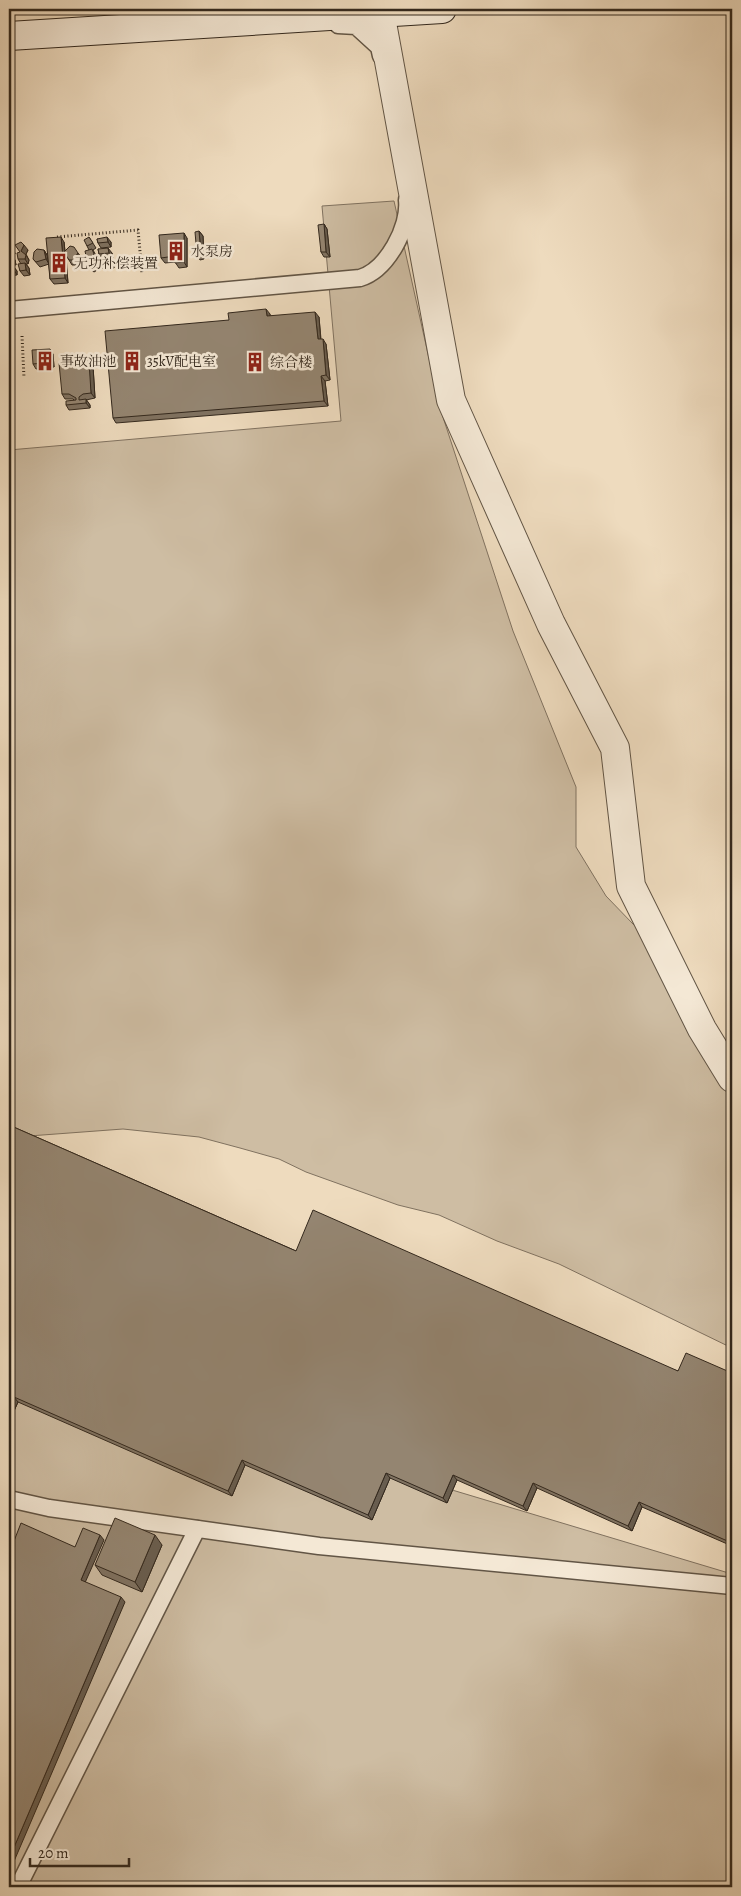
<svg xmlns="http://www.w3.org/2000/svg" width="741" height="1896" viewBox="0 0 741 1896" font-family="Alegreya,'Noto Serif SC',serif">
	<rect width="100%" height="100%" fill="#eedbbe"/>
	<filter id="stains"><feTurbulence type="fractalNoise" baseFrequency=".004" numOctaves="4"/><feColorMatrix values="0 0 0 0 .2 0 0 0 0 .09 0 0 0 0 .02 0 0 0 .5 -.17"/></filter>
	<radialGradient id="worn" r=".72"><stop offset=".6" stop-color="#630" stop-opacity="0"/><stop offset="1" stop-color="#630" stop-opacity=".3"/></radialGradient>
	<g fill="#cebda3" stroke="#807260">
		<path d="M394 201 440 408 513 631 576 787V847L606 896 633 924 660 947 732 1054V1348L559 1264 497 1241 439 1215 398 1205 306 1172 279 1159 240 1148 199 1137 123 1129 29 1136 9 1141V450L341 421 322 206Z"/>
		<path d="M9 1357 732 1574V1887H9Z"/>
	</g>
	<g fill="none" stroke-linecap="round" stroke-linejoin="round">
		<defs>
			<g id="lane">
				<path d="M338 25 356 26 379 47 381 56"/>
				<path d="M9 310 360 278C387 270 410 227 407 200"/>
				<path d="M9 1499 49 1508 319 1546 732 1586"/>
				<path d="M18 1887 197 1529"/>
			</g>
			<path id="street" d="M380 12 451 400 551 624 615 748 631 886 702 1029 732 1078"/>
			<path id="secondary" d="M9 36 442 9"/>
		</defs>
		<use href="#lane" stroke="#625545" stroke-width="19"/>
		<use href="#street" stroke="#625545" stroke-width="30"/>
		<use href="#secondary" stroke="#33281d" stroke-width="30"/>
		<g stroke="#33281d" stroke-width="3" stroke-dasharray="1 2.5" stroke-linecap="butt">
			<path d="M57 237 138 230 142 273"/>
			<path d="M22 336 24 378"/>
		</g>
		<use href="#lane" stroke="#f4e8d5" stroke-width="16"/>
		<use href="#street" stroke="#f4e8d5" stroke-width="28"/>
		<use href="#secondary" stroke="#f4e8d5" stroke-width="28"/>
	</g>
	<g fill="#7f7261" stroke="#33281d">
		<path d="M324 224 327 229 330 257H324L321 252Z"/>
		<path d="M199 231 203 236 204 259 200 260 197 255Z"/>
		<path d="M89 237 96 248 93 250 98 259 95 261 99 269 94 272 90 269 86 264 88 260 86 256 89 250 87 246Z"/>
		<path d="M187 238V267L179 268 175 262 165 263 161 258Z"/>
		<path d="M97 239 111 242V247L101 248 98 243Z"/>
		<path d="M64 242 65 251 82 258 76 265H72L66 255 68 283 54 284 50 279 49 264 40 267 33 259 44 250 47 255 48 261Z"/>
		<path d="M9 245H10L14 250 15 254 9 255Z"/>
		<path d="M98 249 112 253 113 258H110L113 263 114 268 103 269 100 264 102 259 99 254Z"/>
		<path d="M28 250 26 254 29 260 28 264H26L29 268 30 275 24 276 20 271 21 264 18 259Z"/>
		<path d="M9 255 15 260 16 265H9Z"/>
		<path d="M9 266H13L17 271V275L9 276Z"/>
		<path d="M270 314V316L319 317 321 339 326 344 330 380 325 381 328 406 116 423 113 418 229 320Z"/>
		<path d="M53 354 54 367 36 369 33 364Z"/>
		<path d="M87 358 93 366 95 398 86 400 90 405V408L69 410 66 405 74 400 73 399H65L62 394 81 362Z"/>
		<path d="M9 1125 296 1251 678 1371 732 1373V1546L642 1507 632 1531 537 1488 527 1511 457 1480 447 1503 390 1478 372 1520 245 1465 232 1496 18 1402 9 1422Z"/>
		<path d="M162 1545 142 1592 102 1575 95 1565Z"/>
	</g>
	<g fill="#685d4f" stroke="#33281d">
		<path d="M324 224 327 229 330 257 326 252Z"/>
		<path d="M199 231 203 236 204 259 201 254Z"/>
		<path d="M184 233 187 238V267L184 262Z"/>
		<path d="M61 237 64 242 68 283 65 278Z"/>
		<path d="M107 237 111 242V247L108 242Z"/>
		<path d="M10 245 14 250 15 254 11 249Z"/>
		<path d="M24 245 28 250 25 256 21 251Z"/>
		<path d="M108 248 112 253 113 258 109 253Z"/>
		<path d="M44 250 47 255 49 264 46 259Z"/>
		<path d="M78 253 82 258 76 265 73 260Z"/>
		<path d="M12 255 15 260 16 265 12 260Z"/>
		<path d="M26 255 29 260 28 264 25 259Z"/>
		<path d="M110 258 113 263 114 268 110 263Z"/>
		<path d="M25 263 29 268 30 275 26 270Z"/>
		<path d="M13 266 17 271V275L14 270Z"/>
		<path d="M266 309 270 314V321L267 316Z"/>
		<path d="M315 312 319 317 321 344 318 339Z"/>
		<path d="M323 339 326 344 330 380 326 375Z"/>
		<path d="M50 349 53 354 54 367 51 362Z"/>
		<path d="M87 358 93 366 95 398 91 393Z"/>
		<path d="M321 376 325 381 328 406 324 401Z"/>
		<path d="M86 399 90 405V408L86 403Z"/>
		<path d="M14 1397 18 1402 9 1422V1409Z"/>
		<path d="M242 1460 245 1465 232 1496 228 1491Z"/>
		<path d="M386 1473 390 1478 372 1520 368 1515Z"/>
		<path d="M453 1475 457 1480 447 1503 443 1498Z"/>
		<path d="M533 1483 537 1488 527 1511 523 1506Z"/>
		<path d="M639 1502 642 1507 632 1531 628 1526Z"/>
		<path d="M100 1535 104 1540 84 1585 81 1580Z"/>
		<path d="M155 1535 162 1545 142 1592 135 1582Z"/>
		<path d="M121 1597 125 1602 9 1873V1859Z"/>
	</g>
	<g fill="#948571" stroke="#33281d">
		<path d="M324 224 326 252H321L318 225Z"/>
		<path d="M199 231 201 254 197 255 195 232Z"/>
		<path d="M184 233V262L175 263V256L161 258 159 235Z"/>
		<path d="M61 237 65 278 50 279 46 238Z"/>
		<path d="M89 237 93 243 87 246 84 240Z"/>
		<path d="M107 237 108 242 98 243 97 239Z"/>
		<path d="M21 242 24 245 21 251 26 255 25 259H18L17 253 20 252 15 245Z"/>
		<path d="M9 245H10L11 249 9 250Z"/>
		<path d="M70 246 74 247 78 253 73 260H69L64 252Z"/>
		<path d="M108 248 109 253 99 254 98 249Z"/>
		<path d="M37 249 44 250 46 259 36 262 33 259 34 252Z"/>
		<path d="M92 249 94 254 90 258H93L96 264 91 267 86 264 89 258 86 256 85 251Z"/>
		<rect x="9" y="255" width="3" height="5"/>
		<path d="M110 258V263L100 264 99 259Z"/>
		<path d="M25 263 26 270 20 271 18 264Z"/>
		<path d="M9 266H13L14 270 9 271Z"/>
		<path d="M266 309 267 316 315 312 318 339H323L326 375 321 376 324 401 113 418 105 331 229 320 228 313Z"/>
		<path d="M50 349 51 362 33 364 32 350Z"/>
		<path d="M87 358V361H89L91 393 83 394 79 397V400L86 399V403L66 405V401L76 400V398L69 394H62L59 363 70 360 81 362V359Z"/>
		<path d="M9 1125 296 1251 313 1210 678 1371 686 1353 732 1373V1543L639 1502 628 1526 533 1483 523 1506 453 1475 443 1498 386 1473 368 1515 242 1460 228 1491 14 1397 9 1409Z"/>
		<path d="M115 1518 155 1535 135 1582 95 1565Z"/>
		<path d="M21 1523 75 1547 83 1528 100 1535 81 1580 121 1597 9 1859V1539L14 1541Z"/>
	</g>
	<defs>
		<symbol id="building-bare" viewBox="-9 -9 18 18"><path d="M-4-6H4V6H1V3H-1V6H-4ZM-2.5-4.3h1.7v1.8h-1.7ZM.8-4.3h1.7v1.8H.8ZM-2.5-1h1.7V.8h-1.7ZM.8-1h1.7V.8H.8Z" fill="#8f2418" stroke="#f4e8d5" stroke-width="2.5" paint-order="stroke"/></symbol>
	</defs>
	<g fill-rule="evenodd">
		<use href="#building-bare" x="162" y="237" width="28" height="28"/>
		<use href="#building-bare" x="45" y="249" width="28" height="28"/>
		<use href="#building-bare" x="31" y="347" width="28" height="28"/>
		<use href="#building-bare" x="118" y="347" width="28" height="28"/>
		<use href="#building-bare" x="241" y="348" width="28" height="28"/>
	</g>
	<g text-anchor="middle" stroke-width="5" stroke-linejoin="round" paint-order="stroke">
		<g font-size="14" fill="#33281d" stroke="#f4e8d5" text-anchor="start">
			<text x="191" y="256">水泵房</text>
			<text x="74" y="268">无功补偿装置</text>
			<text x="60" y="366">事故油池</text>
			<text x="147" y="366">35kV配电室</text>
			<text x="270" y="367">综合楼</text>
		</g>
	</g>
	<rect width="741" height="1896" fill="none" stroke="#eedbbe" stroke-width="30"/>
	<rect x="10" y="10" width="721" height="1876" fill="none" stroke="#33281d" stroke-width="2.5"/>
	<rect x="15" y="15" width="711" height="1866" fill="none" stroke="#33281d"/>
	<path d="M30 1858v8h99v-8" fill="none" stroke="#33281d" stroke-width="2.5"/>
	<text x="38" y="1858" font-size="15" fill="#33281d" stroke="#f4e8d5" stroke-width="4" paint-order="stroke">20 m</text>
	<rect width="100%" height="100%" filter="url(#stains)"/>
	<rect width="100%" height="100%" fill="url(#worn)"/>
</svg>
